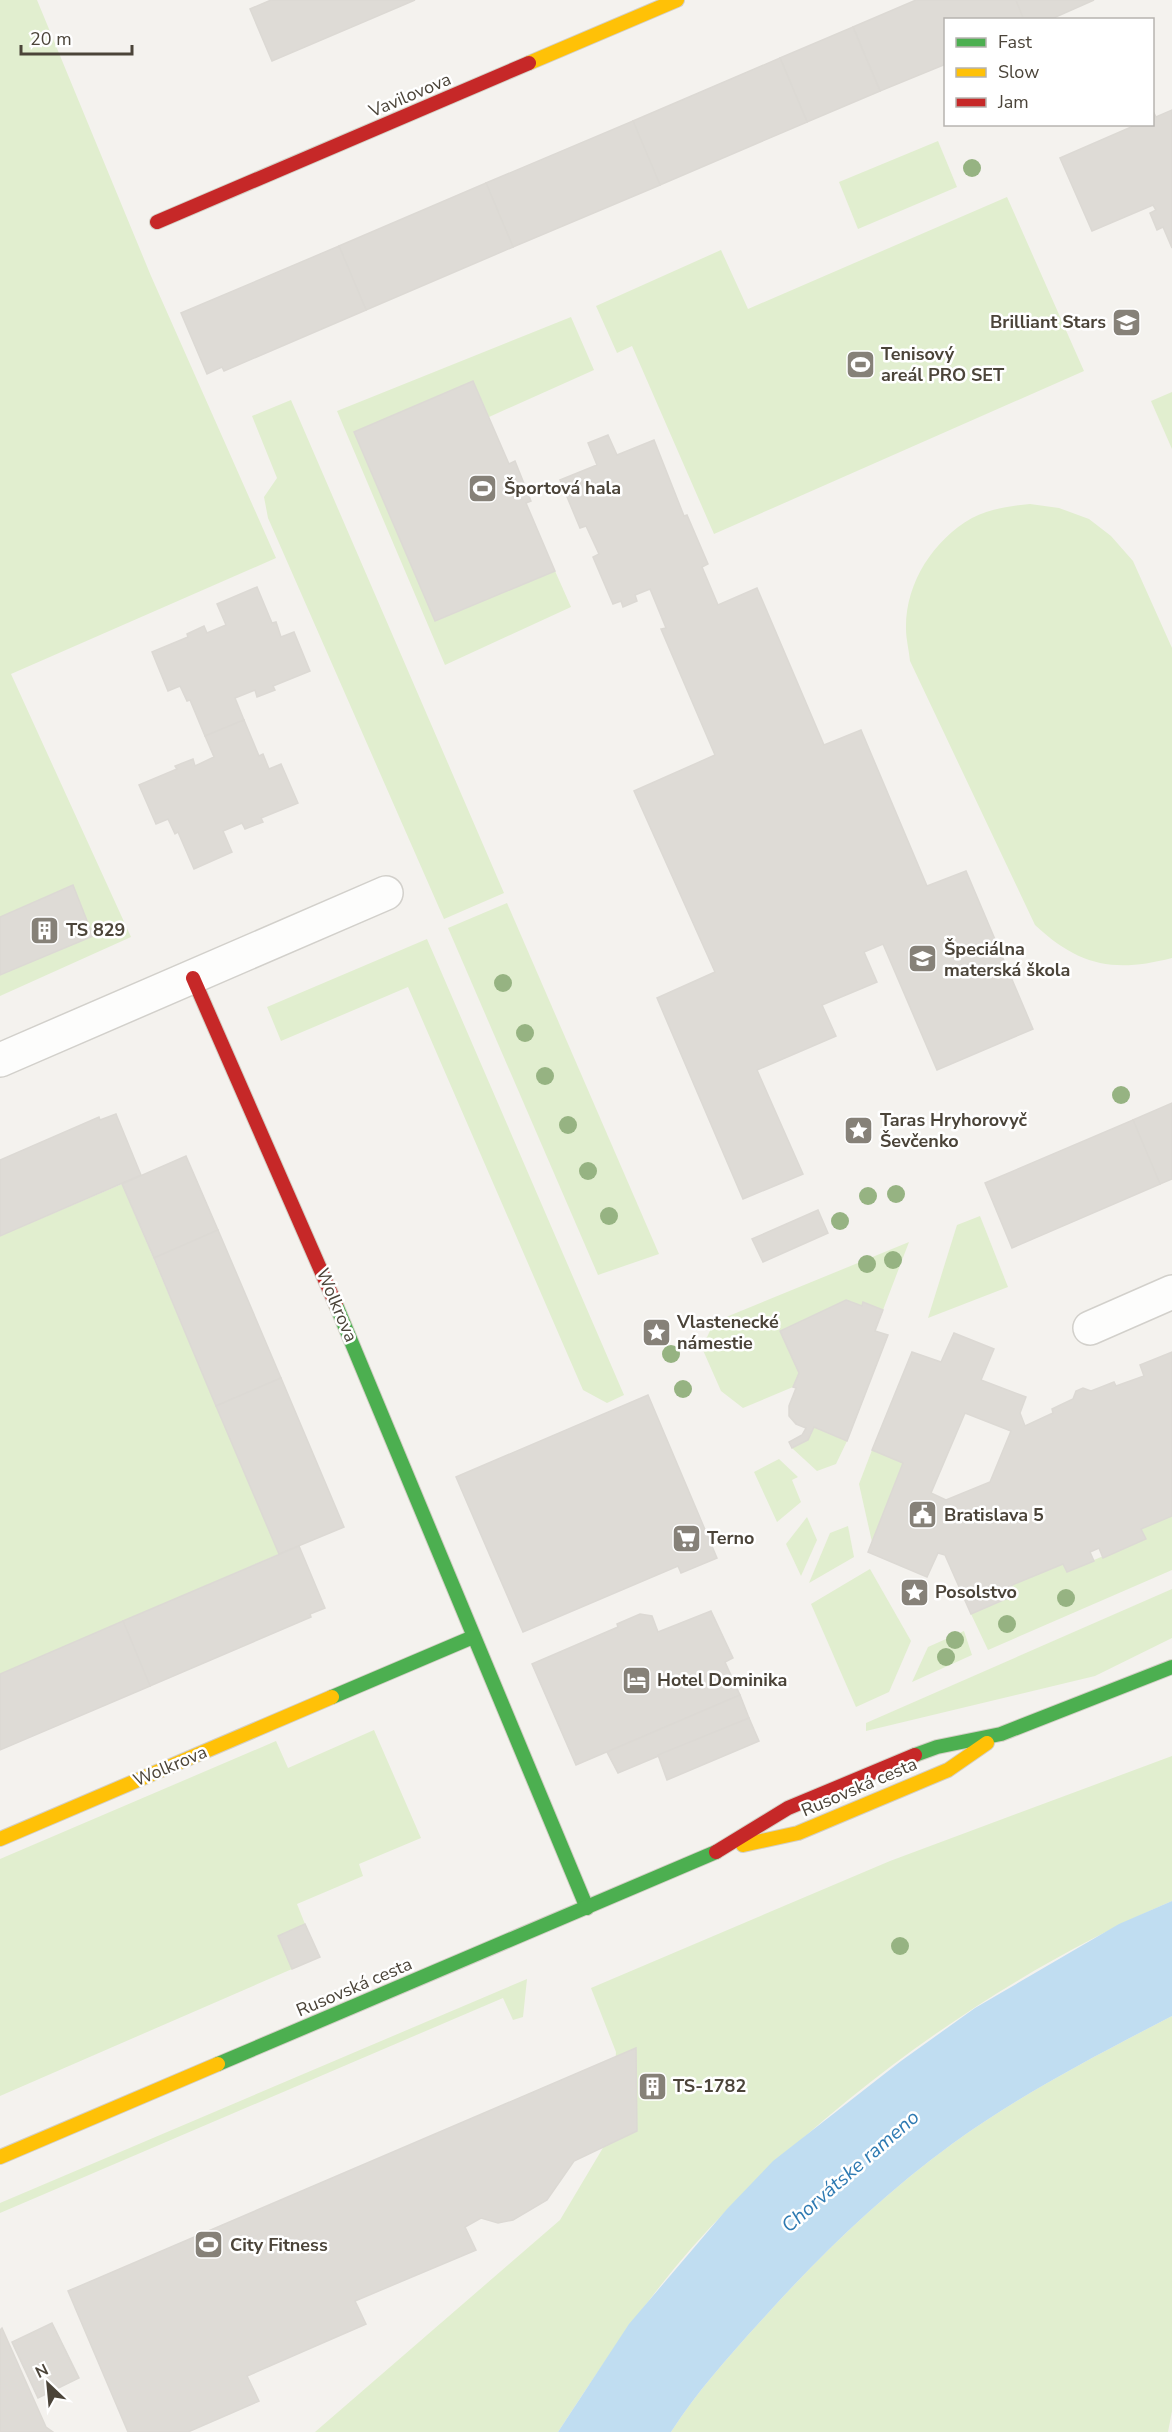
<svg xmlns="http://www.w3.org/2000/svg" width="1172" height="2432" viewBox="0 0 1172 2432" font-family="'Nunito Sans',sans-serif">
	<rect width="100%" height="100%" fill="#f4f2ee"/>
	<g fill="#e1eecf">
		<path d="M0 0H37L151 276 276 558 11 674 131 937 0 996Z"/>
		<path d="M938 141 957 187 858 229 839 182Z"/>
		<path d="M1007 197 1084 371 714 534 632 346 617 353 596 306 721 250 748 309Z"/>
		<path d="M571 317 594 370 489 417 473 381 354 432 435 621 555 571 571 607 445 665 337 411Z"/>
		<path d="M1172 392V449L1151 401Z"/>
		<path d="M291 400 504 893 444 919 268 518 264 497 277 478 252 416Z"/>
		<path d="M1030 504 1059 508 1089 519 1111 536 1133 561 1172 648V958C1114 973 1079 966 1035 925L910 661C909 650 906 639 906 629 905 584 933 540 972 518 989 509 1010 506 1030 504Z"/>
		<path d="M507 903 659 1254 598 1275 448 928Z"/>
		<path d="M427 939 624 1395 607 1403 583 1390 408 987 281 1041 267 1007Z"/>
		<path d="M122 1184 279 1554 0 1674V1236Z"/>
		<path d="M980 1216 1008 1287 928 1318 957 1225Z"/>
		<path d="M909 1242 883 1310 864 1302 862 1306 846 1300 780 1331 799 1373 793 1387 743 1408 721 1391 702 1348 714 1322Z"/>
		<path d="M814 1427 847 1441 836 1464 817 1471 792 1448 808 1440Z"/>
		<path d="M872 1450 903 1463 872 1542 859 1484Z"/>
		<path d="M779 1459 798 1477 792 1480 801 1502 777 1522 754 1472Z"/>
		<path d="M1172 1516V1570L988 1650 971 1614 1008 1598 1012 1585 1063 1564 1067 1571 1145 1539 1141 1529Z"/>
		<path d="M807 1517 817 1540 801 1576 786 1544Z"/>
		<path d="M848 1526 854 1557 809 1583 830 1533Z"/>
		<path d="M870 1569 911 1641 889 1692 856 1707 811 1604Z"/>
		<path d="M1172 1589V1638L1095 1676 866 1731V1723Z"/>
		<path d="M964 1631 972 1655 912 1682 928 1647Z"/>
		<path d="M374 1730 421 1838 359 1864 363 1876 297 1904 305 1924 278 1936 292 1969 0 2096V1859L276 1741 288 1768Z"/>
		<path d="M1172 1756V1901C1008 1972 853 2082 728 2209 661 2276 609 2354 558 2432H315L560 2220 610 2136 616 2052 591 1988 890 1861Z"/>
		<path d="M527 1979 523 2017 513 2020 503 1998 0 2213V2203Z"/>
		<path d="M1172 2016V2411L1168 2432H671C696 2393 728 2357 759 2323 818 2257 881 2196 952 2144 1021 2094 1097 2055 1172 2016Z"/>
	</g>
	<path fill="#c0ddf1" d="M1172 1901V2016C1097 2055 1021 2094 952 2144 881 2196 818 2257 759 2323 728 2357 696 2393 671 2432H558L629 2324 727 2209 773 2161 901 2061 975 2008 1119 1924Z"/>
	<g fill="#dedbd6" stroke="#dcd9d4" stroke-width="1.5" fill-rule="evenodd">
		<path d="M271 0H415L272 61 250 9Z"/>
		<path d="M916 0H1016L1024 20H946V64L880 91 853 27Z"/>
		<path d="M1016 0H1094L1049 20H1024Z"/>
		<path d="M853 27 880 91 807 122 780 58Z"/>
		<path d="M780 58 807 122 660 185 633 121Z"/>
		<path d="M1172 110V248L1163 227 1157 230 1150 213 1156 210 1153 205 1092 231 1060 158 1138 124H1152L1153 111 1156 117Z"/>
		<path d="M633 121 660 185 513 247 486 183Z"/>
		<path d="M486 183 513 247 366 310 339 246Z"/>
		<path d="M339 246 366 310 224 371 222 367 207 374 181 313Z"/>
		<path d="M473 381 509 464 515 461 531 501 526 503 555 571 435 621 354 432Z"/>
		<path d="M608 435 617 455 654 440 684 516 687 515 708 564 702 567 718 605 757 588 824 745 861 730 927 886 966 871 1033 1029 937 1070 883 944 864 952 877 982 822 1005 836 1036 757 1070 803 1174 743 1199 657 998 715 972 634 791 715 755 661 629 666 628 650 589 635 595 637 601 623 607 621 601 613 604 593 557 599 554 586 526 580 528 560 480 597 465 588 443Z"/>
		<path d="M257 587 272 623 276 622 281 637 294 632 310 671 273 686 275 690 257 697 255 690 235 698 244 720 205 736 190 700 187 701 180 686 168 691 152 652 188 637 187 634 204 626 207 633 226 625 217 604Z"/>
		<path d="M244 720 259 756 263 754 269 769 281 764 298 803 261 818 263 822 245 829 242 823 223 831 232 852 194 869 178 832 175 834 168 819 156 824 139 785 177 769 175 766 193 759 195 766 214 757 205 736Z"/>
		<path d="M73 885 93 936 0 975V917Z"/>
		<path d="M1172 1103V1179L1160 1184 1133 1120Z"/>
		<path d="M116 1114 141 1175 0 1236V1160L99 1117 100 1120Z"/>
		<path d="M1133 1120 1160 1184 1012 1248 985 1183Z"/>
		<path d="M186 1156 218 1230 154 1258 122 1184Z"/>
		<path d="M818 1210 828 1233 763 1262 752 1239Z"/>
		<path d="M218 1230 281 1378 216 1406 154 1258Z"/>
		<path d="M846 1300 862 1306 863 1302 883 1310 875 1331 888 1335 847 1441 814 1427 808 1440 792 1448 789 1442 802 1435 806 1428 796 1424 789 1416V1406L796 1388 793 1387 799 1373 780 1331Z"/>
		<path d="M954 1333 994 1349 981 1380 1026 1397 1020 1413 1025 1426 1053 1413 1052 1409 1073 1399 1076 1391 1083 1388 1091 1391 1114 1382 1116 1386 1144 1376 1140 1365 1172 1352V1516L1141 1529 1146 1539 1103 1558 1099 1548 1090 1552 1094 1561 1067 1572 1063 1564 1012 1585 1008 1598 971 1614 945 1555 938 1553 927 1577 868 1552 903 1463 872 1450 912 1352 941 1362ZM965 1413 1011 1431 990 1482 946 1500 931 1493Z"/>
		<path d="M281 1378 344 1527 279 1554 216 1406Z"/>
		<path d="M648 1395 717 1558 681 1573 678 1566 523 1632 456 1477Z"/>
		<path d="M299 1546 325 1608 310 1614 311 1617 150 1686 123 1621Z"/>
		<path d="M711 1611 733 1658 725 1662 740 1695 576 1765 532 1664 618 1627 617 1624 640 1614 652 1616 658 1632Z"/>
		<path d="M123 1621 150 1686 0 1750V1674Z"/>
		<path d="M740 1695 749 1718 618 1773 607 1752Z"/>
		<path d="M749 1718 759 1741 667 1780 658 1755Z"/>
		<path d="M305 1924 320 1957 292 1969 278 1936Z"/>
		<path d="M636 2048 637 2131 574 2161 547 2200 513 2220 498 2223 481 2218 465 2227 476 2250 355 2301 366 2324 247 2376 259 2401 188 2432H128L68 2291Z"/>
		<path d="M655 2075 663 2092 648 2097 642 2081Z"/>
		<path d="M52 2323 79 2378 38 2398 12 2342Z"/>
		<path d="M2 2328 46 2427 53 2432H0V2330Z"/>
	</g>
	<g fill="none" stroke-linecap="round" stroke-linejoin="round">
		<defs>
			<g id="street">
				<path d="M0 1060 386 893"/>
				<path d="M1090 1328 1172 1292"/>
			</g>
			<g id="fast">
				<path d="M336 1305 587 1908"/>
				<path d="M332 1697 473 1637"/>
				<path d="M915 1755 937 1747 1001 1734 1172 1667"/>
				<path d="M218 2064 716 1852"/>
			</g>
			<g id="slow">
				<path d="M529 63 677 0"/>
				<path d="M0 1839 332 1697"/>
				<path d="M743 1845 798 1833 948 1770 987 1743"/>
				<path d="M0 2157 218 2064"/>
			</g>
			<g id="jam">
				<path d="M157 222 529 63"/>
				<path d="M193 978 336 1305"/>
				<path d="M716 1852 788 1808 915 1755"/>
			</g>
		</defs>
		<use href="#street" stroke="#d2d0cb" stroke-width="36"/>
		<use href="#fast" stroke="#d3cfc5" stroke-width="16"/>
		<use href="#slow" stroke="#d3cfc5" stroke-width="16"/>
		<use href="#jam" stroke="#d3cfc5" stroke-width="16"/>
		<use href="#street" stroke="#fdfdfc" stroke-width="33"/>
		<use href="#fast" stroke="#4caf50" stroke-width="14"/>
		<use href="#slow" stroke="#ffc107" stroke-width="14"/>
		<use href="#jam" stroke="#c62828" stroke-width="14"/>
	</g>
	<g fill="#96b382">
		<circle cx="972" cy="168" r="9"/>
		<circle cx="503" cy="983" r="9"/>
		<circle cx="525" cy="1033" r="9"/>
		<circle cx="545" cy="1076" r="9"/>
		<circle cx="1121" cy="1095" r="9"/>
		<circle cx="568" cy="1125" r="9"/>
		<circle cx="588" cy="1171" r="9"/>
		<circle cx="896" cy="1194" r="9"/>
		<circle cx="868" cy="1196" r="9"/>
		<circle cx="609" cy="1216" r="9"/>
		<circle cx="840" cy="1221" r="9"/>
		<circle cx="893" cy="1260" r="9"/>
		<circle cx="867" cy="1264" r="9"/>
		<circle cx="671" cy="1354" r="9"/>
		<circle cx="683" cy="1389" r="9"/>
		<circle cx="1066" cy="1598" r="9"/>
		<circle cx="1007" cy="1624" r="9"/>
		<circle cx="955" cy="1640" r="9"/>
		<circle cx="946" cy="1657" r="9"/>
		<circle cx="900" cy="1946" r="9"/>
	</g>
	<defs>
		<symbol id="school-square" viewBox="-11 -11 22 22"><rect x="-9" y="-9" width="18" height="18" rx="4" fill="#868178" stroke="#fff"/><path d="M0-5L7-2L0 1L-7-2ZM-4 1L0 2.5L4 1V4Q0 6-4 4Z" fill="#fff"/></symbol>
		<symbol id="stadium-square" viewBox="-11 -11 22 22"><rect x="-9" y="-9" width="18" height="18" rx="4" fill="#868178" stroke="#fff"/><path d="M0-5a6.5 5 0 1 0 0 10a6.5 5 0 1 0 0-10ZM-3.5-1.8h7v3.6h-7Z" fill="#fff"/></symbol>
		<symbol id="building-square" viewBox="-11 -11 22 22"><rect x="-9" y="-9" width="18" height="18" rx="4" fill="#868178" stroke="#fff"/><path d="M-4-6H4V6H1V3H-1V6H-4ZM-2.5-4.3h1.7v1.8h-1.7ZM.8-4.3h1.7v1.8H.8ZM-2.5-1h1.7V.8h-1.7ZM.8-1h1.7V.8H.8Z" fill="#fff"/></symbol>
		<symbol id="sight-square" viewBox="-11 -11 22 22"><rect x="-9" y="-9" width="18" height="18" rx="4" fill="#868178" stroke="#fff"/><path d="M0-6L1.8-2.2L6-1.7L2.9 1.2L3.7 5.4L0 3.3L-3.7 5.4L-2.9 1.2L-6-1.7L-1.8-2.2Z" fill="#fff"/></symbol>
		<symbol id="civic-square" viewBox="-11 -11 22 22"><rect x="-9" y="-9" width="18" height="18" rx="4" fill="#868178" stroke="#fff"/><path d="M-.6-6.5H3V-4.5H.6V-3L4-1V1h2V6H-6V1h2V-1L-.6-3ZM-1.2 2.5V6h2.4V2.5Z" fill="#fff"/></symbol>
		<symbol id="supermarket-square" viewBox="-11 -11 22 22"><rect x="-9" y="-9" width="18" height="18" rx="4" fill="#868178" stroke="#fff"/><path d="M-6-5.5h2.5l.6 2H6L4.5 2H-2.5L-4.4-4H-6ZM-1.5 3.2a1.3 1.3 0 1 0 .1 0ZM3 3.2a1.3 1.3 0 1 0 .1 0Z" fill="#fff"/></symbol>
		<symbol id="hotel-square" viewBox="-11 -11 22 22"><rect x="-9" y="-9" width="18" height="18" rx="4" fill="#868178" stroke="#fff"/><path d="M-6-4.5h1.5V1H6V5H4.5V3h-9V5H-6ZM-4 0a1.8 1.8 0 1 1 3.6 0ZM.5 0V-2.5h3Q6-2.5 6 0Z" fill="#fff"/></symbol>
	</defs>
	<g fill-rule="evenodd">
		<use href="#school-square" x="1110" y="306" width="33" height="33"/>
		<use href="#stadium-square" x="844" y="348" width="33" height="33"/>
		<use href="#stadium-square" x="466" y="472" width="33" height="33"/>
		<use href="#building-square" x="28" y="914" width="33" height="33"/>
		<use href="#school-square" x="906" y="942" width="33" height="33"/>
		<use href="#sight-square" x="842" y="1114" width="33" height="33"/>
		<use href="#sight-square" x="640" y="1316" width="33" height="33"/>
		<use href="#civic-square" x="906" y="1498" width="33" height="33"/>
		<use href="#supermarket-square" x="670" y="1522" width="33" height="33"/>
		<use href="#sight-square" x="898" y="1576" width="33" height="33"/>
		<use href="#hotel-square" x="620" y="1664" width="33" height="33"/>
		<use href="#building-square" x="636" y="2070" width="33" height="33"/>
		<use href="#stadium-square" x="192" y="2228" width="33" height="33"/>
	</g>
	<g text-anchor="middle" stroke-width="5" stroke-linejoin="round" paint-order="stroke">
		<g font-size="18" fill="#4b4439" stroke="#fff">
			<text transform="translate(410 95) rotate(-23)" y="6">Vavilovova</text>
			<text transform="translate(337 1305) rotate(67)" y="6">Wolkrova</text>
			<text transform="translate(170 1766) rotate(-23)" y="6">Wolkrova</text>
			<text transform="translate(859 1787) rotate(-23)" y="6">Rusovská cesta</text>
			<text transform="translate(354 1987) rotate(-23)" y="6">Rusovská cesta</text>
		</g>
		<g font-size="18" font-weight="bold" fill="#4b4439" stroke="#fff" text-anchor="start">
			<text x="1106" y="328" text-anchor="end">Brilliant Stars</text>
			<text x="881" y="360">Tenisový<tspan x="881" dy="21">areál PRO SET</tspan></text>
			<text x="504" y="494">Športová hala</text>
			<text x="66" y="936">TS 829</text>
			<text x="944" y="955">Špeciálna<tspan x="944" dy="21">materská škola</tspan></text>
			<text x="880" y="1126">Taras Hryhorovyč<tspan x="880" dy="21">Ševčenko</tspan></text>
			<text x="677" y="1328">Vlastenecké<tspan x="677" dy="21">námestie</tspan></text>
			<text x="944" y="1521">Bratislava 5</text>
			<text x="707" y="1544">Terno</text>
			<text x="935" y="1598">Posolstvo</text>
			<text x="657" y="1686">Hotel Dominika</text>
			<text x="673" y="2092">TS-1782</text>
			<text x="230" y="2251">City Fitness</text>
		</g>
		<g font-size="20" font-style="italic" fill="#2e7ab2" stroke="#fff">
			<text transform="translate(850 2171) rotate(-41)" y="7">Chorvátske rameno</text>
		</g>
	</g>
	<rect x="944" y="18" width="210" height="108" fill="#ffffff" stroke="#b7b4b0" stroke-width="1.5"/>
	<rect x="956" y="38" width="30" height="9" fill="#4caf50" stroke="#b7b4b0" stroke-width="1.5"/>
	<text x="998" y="48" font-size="18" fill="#4b4439">Fast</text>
	<rect x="956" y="68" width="30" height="9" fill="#ffc107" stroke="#b7b4b0" stroke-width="1.5"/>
	<text x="998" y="78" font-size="18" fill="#4b4439">Slow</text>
	<rect x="956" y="98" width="30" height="9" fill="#c62828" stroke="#b7b4b0" stroke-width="1.5"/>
	<text x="998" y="108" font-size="18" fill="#4b4439">Jam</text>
	<g transform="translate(48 2384) rotate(334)" stroke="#ffffff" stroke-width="4.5" paint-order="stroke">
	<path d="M0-4.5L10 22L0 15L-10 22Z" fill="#4b4439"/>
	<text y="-9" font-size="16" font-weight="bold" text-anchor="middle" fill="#4b4439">N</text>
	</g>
	<path d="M21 45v9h111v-9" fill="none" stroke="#4b4439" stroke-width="3"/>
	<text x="30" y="45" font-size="18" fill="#4b4439" stroke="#ffffff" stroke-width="4.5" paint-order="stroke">20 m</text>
</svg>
